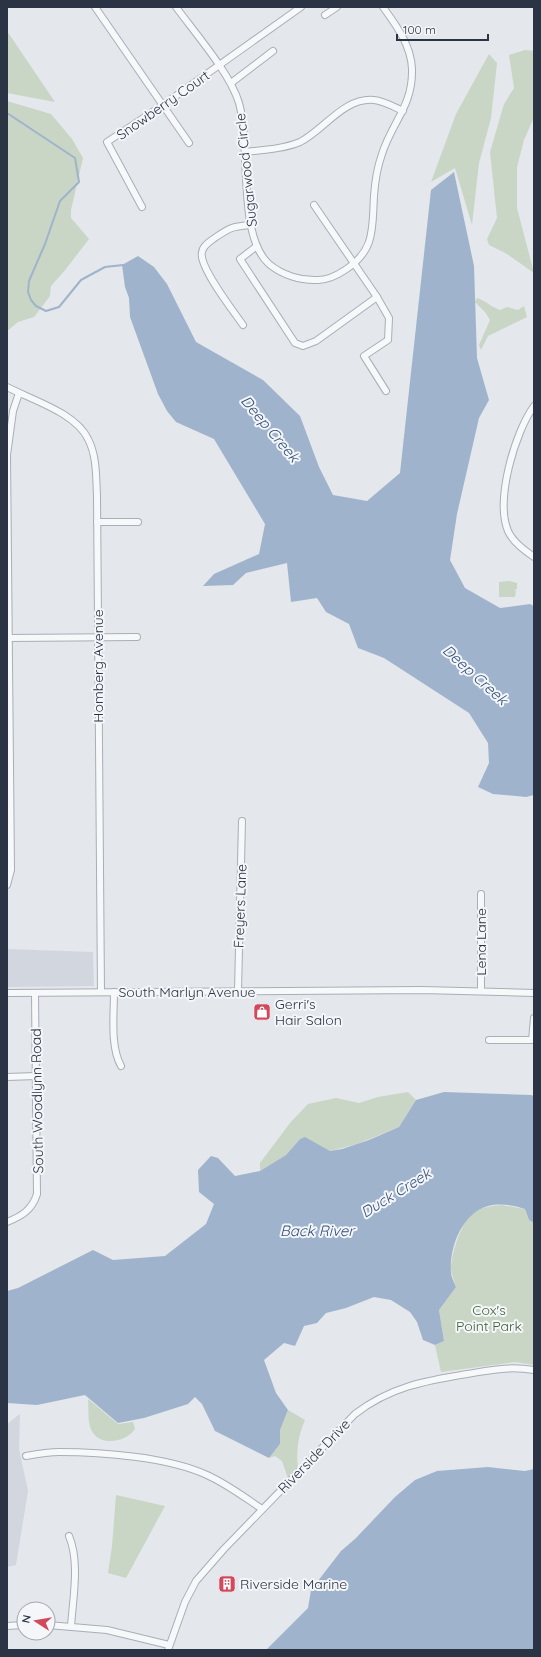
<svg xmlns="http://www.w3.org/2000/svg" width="541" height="1657" viewBox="0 0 541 1657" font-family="Quicksand,sans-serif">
	<rect width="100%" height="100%" fill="#e4e7ec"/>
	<g fill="#d2d6de">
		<path d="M7 949 93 952 94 986 7 987Z"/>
		<path d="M20 1414 19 1449 28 1491 16 1565 7 1567V1424Z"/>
	</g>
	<g fill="#c9d6c5">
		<path d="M7 31 55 102 7 93Z"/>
		<path d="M525 50 534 51V117L524 140 517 167V208L534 273 507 254 489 245 487 239 497 218 490 152 504 104 514 88 509 55Z"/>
		<path d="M489 54 497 63 491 118 479 163 472 225 455 168 431 182 456 114Z"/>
		<path d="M7 101 51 114 72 139 83 158 71 210V218L89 239 66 269 51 286 50 296 34 317 18 322 7 331Z"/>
		<path d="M477 298C486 301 491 307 500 310L507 307 518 310 524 306 527 317 488 336 481 350 479 345 490 320 485 312 475 302Z"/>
		<path d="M509 581 517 583V589L514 590 516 591 515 597H499V582Z"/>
		<path d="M408 1092 416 1100 399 1127 357 1144 330 1151 305 1138 300 1139 286 1155 260 1171V1163L290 1123 308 1104 336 1098 359 1103 378 1097Z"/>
		<path d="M502 1205 525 1209 529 1220 534 1223V1365L515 1362 441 1372 435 1345 444 1341 439 1310 456 1287C454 1281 452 1275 451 1269 451 1254 461 1223 472 1214 480 1207 492 1206 502 1205Z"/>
		<path d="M88 1399 118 1424 133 1422 135 1429C127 1441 103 1447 93 1433 87 1425 89 1410 88 1399Z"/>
		<path d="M288 1410 305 1420C298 1436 296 1450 298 1468L288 1478 282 1461 275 1456 269 1458 280 1444V1430Z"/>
		<path d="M116 1495 165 1506 126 1578 108 1573 112 1546Z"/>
	</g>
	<g fill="#9fb4cc">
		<path d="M454 172 474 266 477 358 489 400 479 418 457 514 450 560 465 588 500 608 530 604 534 606V795L526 797 493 794 478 787 489 763 488 743 469 713 384 658 358 648 349 624 326 612 317 598 291 602 287 563 246 573 233 585 203 586 214 574 259 554 265 524 214 439 176 422 167 411 158 394 130 317 129 298 125 287 122 265 138 256 154 267 167 284 196 342 263 380 300 416 319 467 333 495 367 501 400 473 431 190Z"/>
		<path d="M444 1092 531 1095 534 1096V1223L529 1220 525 1209C513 1205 501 1203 488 1206 462 1213 449 1248 451 1272 451 1277 454 1282 456 1287L439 1310 444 1341 435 1345 423 1340 417 1322 410 1312 391 1300 374 1297 346 1308 326 1313 317 1323 304 1326 295 1346 284 1343 264 1360 276 1393 288 1410 280 1430V1444L269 1458 215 1431 202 1404 195 1397 188 1404 144 1418 118 1423 85 1395 37 1405 7 1403V1291L18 1288 93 1250 113 1260 165 1256 206 1224 214 1204 199 1192 198 1170 211 1156 218 1158 235 1176 260 1171 286 1155 300 1139 305 1137 330 1151 342 1149 369 1140 399 1127 416 1100Z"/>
		<path d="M488 1467 525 1471 534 1469V1650H266L308 1608 311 1590 341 1551 355 1539 395 1497 415 1480 437 1471Z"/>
	</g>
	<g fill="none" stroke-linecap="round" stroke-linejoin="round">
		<path stroke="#9fb4cc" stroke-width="2" d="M7 113 75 158 79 182 60 201 45 244 29 281 28 292 31 300 36 306 46 311 59 307 81 280 92 274 105 267 123 265"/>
		<defs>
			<g id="minor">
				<path d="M95 7 189 143"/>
				<path d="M176 7C195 33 230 73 239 103 251 144 237 236 269 264 282 275 301 281 318 280 328 280 336 276 345 270 376 250 372 228 374 196 375 181 377 168 382 154 392 122 413 106 412 69 411 45 396 25 383 7"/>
				<path d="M325 15 337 7"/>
				<path d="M231 83 273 51"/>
				<path d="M245 152C263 150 283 149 300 142 324 130 344 97 374 100 384 101 394 107 403 111"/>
				<path d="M142 207 107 142 163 105 301 7"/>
				<path d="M257 246 240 259 295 343 303 346 316 341 377 297 314 205"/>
				<path d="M377 297 389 318 388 340 364 356 386 391"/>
				<path d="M243 325C234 312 198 266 202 252 203 245 211 241 216 237 231 227 232 227 250 225"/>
				<path d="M7 387C32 400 76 413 88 439 97 456 96 477 97 496L101 992"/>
				<path d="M534 406C515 432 495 500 508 531 513 542 524 550 534 557"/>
				<path d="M97 522H138"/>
				<path d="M7 638 137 637"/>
				<path d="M7 885 11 870 7 455 13 411 19 393"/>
				<path d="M481 894V991"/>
				<path d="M238 991 242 821"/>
				<path d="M114 992C114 1015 110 1046 121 1066"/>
				<path d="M7 993 422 990 534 993"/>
				<path d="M489 1040H534"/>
				<path d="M532 1040 534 1018"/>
				<path d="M7 1077 36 1076"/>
				<path d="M7 1222C22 1216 32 1210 37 1194L35 993"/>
				<path d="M26 1456C37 1454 48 1452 59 1452 102 1452 168 1457 207 1475 227 1484 244 1497 262 1509"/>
				<path d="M69 1536C80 1562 73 1598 71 1626"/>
				<path d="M48 1625 107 1630 169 1645"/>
				<path d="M7 1626 24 1625"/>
				<path d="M168 1650 185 1602 196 1581 224 1549 355 1414C390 1387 424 1381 467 1374 492 1370 508 1366 534 1370"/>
			</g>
		</defs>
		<use href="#minor" stroke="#a9aeb7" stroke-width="8"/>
		<use href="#minor" stroke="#f7f8fa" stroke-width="6"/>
	</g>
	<defs>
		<symbol id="shop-square" viewBox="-11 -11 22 22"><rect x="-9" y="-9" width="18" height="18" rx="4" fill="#d1495b" stroke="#f4f6f9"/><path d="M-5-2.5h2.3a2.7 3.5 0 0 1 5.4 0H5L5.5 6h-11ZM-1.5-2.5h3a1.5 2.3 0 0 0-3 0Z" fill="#fff"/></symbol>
		<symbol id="building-square" viewBox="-11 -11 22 22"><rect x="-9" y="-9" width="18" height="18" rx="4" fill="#d1495b" stroke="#f4f6f9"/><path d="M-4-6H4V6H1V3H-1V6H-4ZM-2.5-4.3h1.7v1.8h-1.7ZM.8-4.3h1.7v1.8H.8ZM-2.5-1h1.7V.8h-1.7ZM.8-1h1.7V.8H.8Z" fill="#fff"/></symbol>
	</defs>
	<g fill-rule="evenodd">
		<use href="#shop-square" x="252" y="1002" width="20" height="20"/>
		<use href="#building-square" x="217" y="1574" width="20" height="20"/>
	</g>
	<g text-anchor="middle" stroke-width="4" stroke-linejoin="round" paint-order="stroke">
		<g font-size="14" fill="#2b3445" stroke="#f4f6f9">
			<text transform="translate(163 105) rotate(-35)" y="5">Snowberry Court</text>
			<text transform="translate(246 170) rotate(-96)" y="5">Sugarwood Circle</text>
			<text transform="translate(98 666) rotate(-90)" y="5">Homberg Avenue</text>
			<text transform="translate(240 906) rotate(-88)" y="5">Freyers Lane</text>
			<text transform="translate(481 942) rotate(-90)" y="5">Lena Lane</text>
			<text x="187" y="997">South Marlyn Avenue</text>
			<text transform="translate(37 1101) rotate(-91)" y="5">South Woodlynn Road</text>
			<text transform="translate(314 1456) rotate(-46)" y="5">Riverside Drive</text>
		</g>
		<g font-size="14" fill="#2b3445" stroke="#f4f6f9" text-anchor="start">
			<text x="275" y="1009">Gerri's<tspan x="275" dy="16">Hair Salon</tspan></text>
			<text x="240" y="1589">Riverside Marine</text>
		</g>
		<g font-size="14" fill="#3f6138" stroke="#f4f6f9">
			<text x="489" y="1315">Cox's<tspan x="489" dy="16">Point Park</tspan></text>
		</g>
		<g font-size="15" font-style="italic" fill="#34527a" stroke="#f4f6f9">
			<text transform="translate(270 429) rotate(50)" y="5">Deep Creek</text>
			<text transform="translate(475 675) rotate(42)" y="5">Deep Creek</text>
			<text transform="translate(396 1193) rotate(-32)" y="5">Duck Creek</text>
			<text x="317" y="1236">Back River</text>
		</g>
	</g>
	<rect width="541" height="1657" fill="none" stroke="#2b3445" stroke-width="16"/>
	<g transform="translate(36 1621) rotate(282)"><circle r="19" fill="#f4f6f9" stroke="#a4a8b1"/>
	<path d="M0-3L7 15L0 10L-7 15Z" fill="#d1495b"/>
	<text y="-6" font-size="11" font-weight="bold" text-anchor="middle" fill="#2b3445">N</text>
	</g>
	<path d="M397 34v6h91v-6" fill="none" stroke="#2b3445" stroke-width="2"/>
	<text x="403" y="34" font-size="12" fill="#2b3445" stroke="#f4f6f9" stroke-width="3" paint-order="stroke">100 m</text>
</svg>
